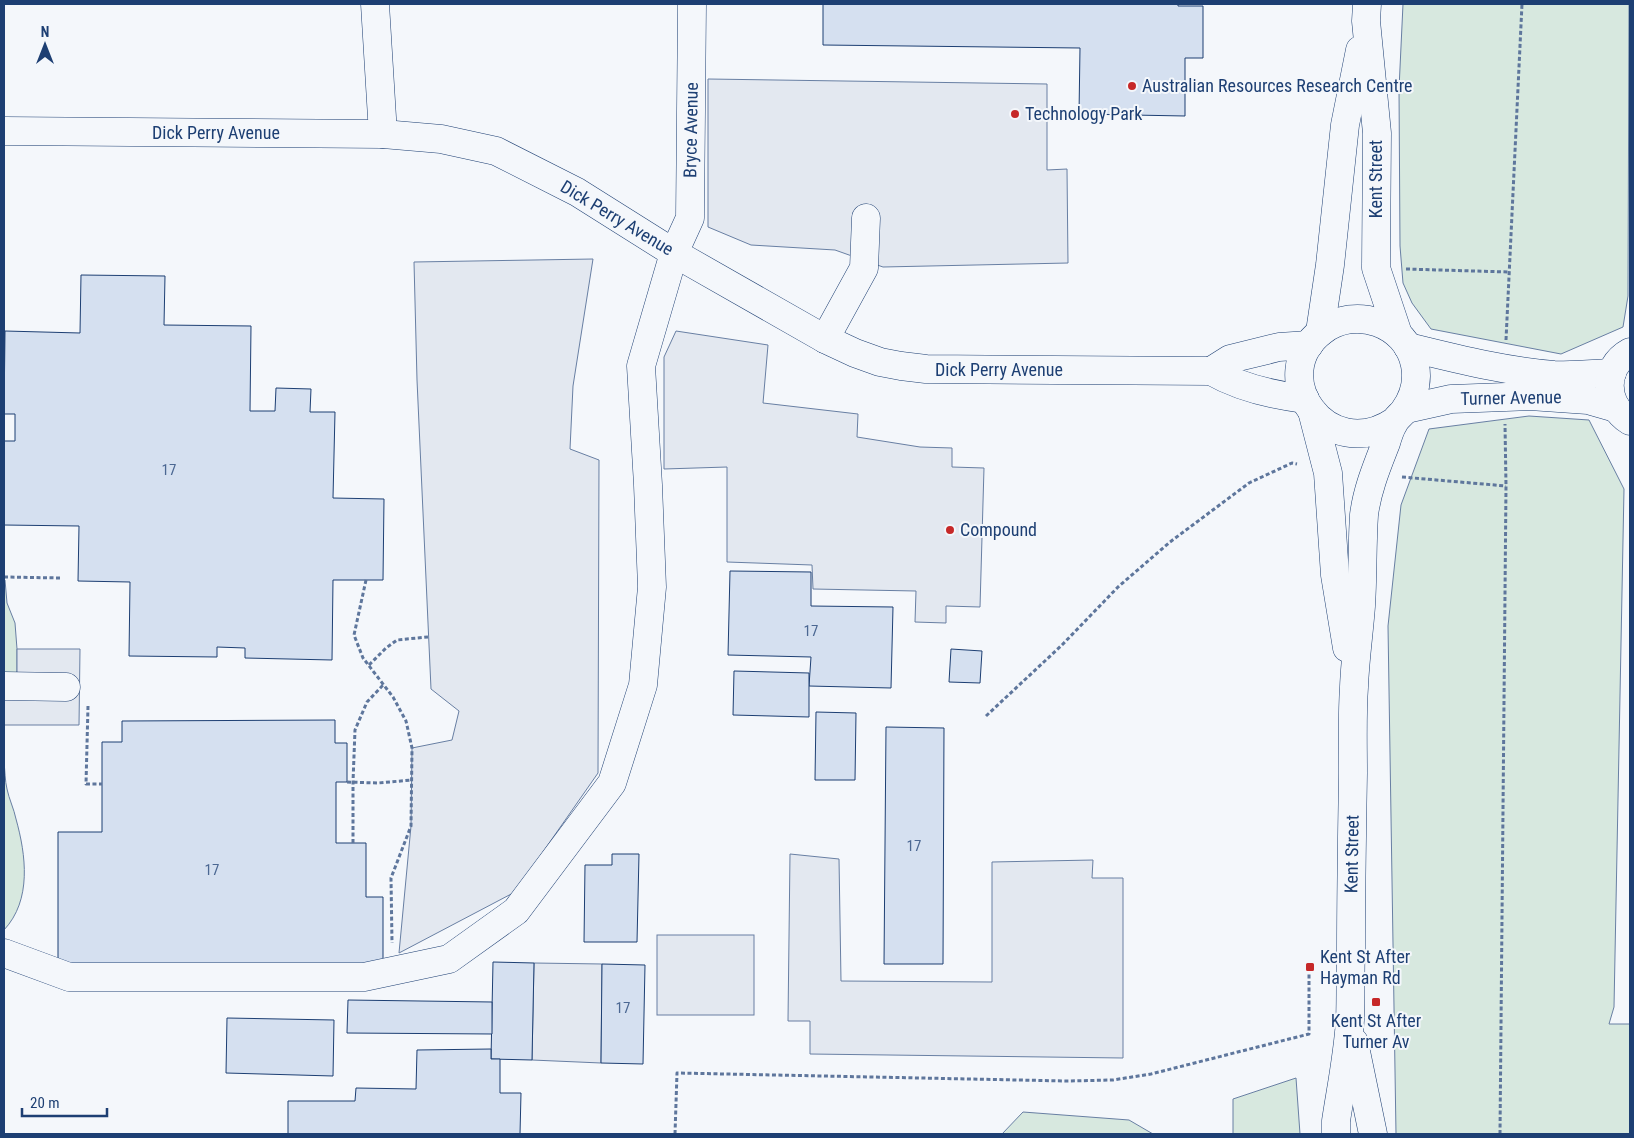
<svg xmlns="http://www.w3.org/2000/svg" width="1634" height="1138" viewBox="0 0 1634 1138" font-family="'Roboto Condensed',sans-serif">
	<rect width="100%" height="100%" fill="#f4f7fb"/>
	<g fill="#d7e8df" stroke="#687fa3">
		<path d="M1403 4H1629L1628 296 1623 327 1561 354 1431 329 1412 303 1403 283 1400 246 1399 89Z"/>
		<path d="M1529 416 1589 420 1624 489 1614 1007 1609 1024H1630V1134H1396L1388 626 1401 505 1429 429Z"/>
		<path d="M5 580 7 603 15 623 17 649V674H4V581Z"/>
		<path d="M4 762C5 771 5 781 7 789 9 799 14 809 16 819 26 855 32 900 4 930Z"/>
		<path d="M1296 1078 1300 1134H1233V1099Z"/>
		<path d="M1023 1112 1129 1120 1153 1134H1002Z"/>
	</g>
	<g fill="#e3e8f0" stroke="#687fa3">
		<path d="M708 79 1047 84V170L1067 169 1068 263 883 267 835 250 751 245 708 227Z"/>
		<path d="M593 259 573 386 570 449 599 460 598 773 515 892 399 953 411 826 412 748 452 740 459 711 431 689 417 380 414 262Z"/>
		<path d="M676 331 768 345 763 403 858 414 857 437 920 447 952 448V467L984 468 980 607 946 606V623L915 622 916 591 813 589 812 565 727 562V467L664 469V357Z"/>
		<path d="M17 649H80L79 725H4V674H17Z"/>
		<path d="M790 854 839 859 841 981 992 982V862L1093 860 1092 878H1123V1058L810 1054V1021H788Z"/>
		<rect x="657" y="935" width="97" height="80"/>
		<path d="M534 963 602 964 601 1063 532 1060Z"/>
	</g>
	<g fill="#d5e0f0" stroke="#1d3f73">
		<path d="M823 4H1178V6H1203V58H1185V116L1079 114 1080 48 823 45Z"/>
		<path d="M81 275 165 276 164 325 251 326 250 411H275L276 388 311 389 310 412H335L333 498 384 499 383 580H333L332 660 245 658V648L217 647V657L129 656 130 582 78 581 79 526 4 525V441H15V414H4L5 331 80 333Z"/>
		<path d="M730 571 811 572V606L893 607 891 688 809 686 811 657 728 655Z"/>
		<path d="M951 649 982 651 980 683 949 682Z"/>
		<path d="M734 671 809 673V717L733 715Z"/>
		<path d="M816 712 856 713 855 780H815Z"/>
		<path d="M335 720V743H347V782H336V843H366V897H383V967L58 968V832H102V742H122V721Z"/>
		<path d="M886 727 944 728 943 964H884Z"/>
		<path d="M612 854H639L637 942H584L585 865H612Z"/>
		<path d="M493 962 534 963 532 1060 491 1059Z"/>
		<path d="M602 964 645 965 643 1064 601 1063Z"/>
		<path d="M348 1000 492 1002V1034L347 1033Z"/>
		<path d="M227 1018 334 1020 333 1076 226 1073Z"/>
		<path d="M491 1049V1059H500V1093H521L520 1134H288V1101H355L356 1088 416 1089 417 1050Z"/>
	</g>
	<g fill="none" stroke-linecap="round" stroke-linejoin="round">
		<defs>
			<g id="minor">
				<path d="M375 4 383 134"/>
				<path d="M4 131 383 134 441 139 496 151 577 192 674 253 825 339 855 353 880 362 901 366 926 369 1211 371C1239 387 1272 395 1305 399"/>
				<path d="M825 339 864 268 866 218"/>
				<path d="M1408 347C1457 359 1504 371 1554 375 1573 376 1593 374 1612 373"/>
				<path d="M1630 352C1602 367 1604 405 1630 421"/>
				<path d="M1211 371 1230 359 1279 347 1309 345"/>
				<path d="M1406 409 1451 399 1530 396 1588 400 1616 408"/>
				<path d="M4 686 66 687"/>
				<path d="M4 953 69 977H364L449 959 516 911 612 783 643 685 652 587 648 485 641 366 674 253 690 218 692 4"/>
			</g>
			<g id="major">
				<path d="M1367 4 1366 21 1377 133 1376 268 1398 334"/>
				<path d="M1320 332 1330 265 1345 125 1360 50"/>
				<path d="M1312 411 1328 473 1335 575 1347 648"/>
				<path d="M1354 1042 1373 1134"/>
				<path d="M1336 1134V1121C1341 1088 1348 1054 1350 1020 1351 997 1350 973 1351 950 1351 891 1352 832 1353 773 1353 744 1352 715 1354 687 1355 660 1359 633 1361 606 1363 576 1362 545 1364 515 1367 490 1377 466 1386 443 1388 436 1390 429 1394 423 1396 418 1401 415 1404 411 1414 397 1418 381 1415 365 1407 323 1355 305 1322 331 1264 375 1327 467 1395 421"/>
			</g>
		</defs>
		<use href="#minor" stroke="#1d3f73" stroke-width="29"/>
		<use href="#major" stroke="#1d3f73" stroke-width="29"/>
		<g stroke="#5e769c" stroke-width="3" stroke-dasharray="4 2.5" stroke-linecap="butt">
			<path d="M1406 269 1508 272"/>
			<path d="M1506 340 1522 4"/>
			<path d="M1402 477 1506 486"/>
			<path d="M4 577 61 578"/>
			<path d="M366 580 354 635 363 658 393 697 406 721 412 748 411 826 391 878 392 943"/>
			<path d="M369 665 386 648 397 640 428 637"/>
			<path d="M88 706 86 784H102"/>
			<path d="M986 716 1062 645 1118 587 1170 542 1249 483 1292 463 1297 464"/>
			<path d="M347 782 378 783 412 780"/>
			<path d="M353 843V782L355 730 367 702 384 684"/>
			<path d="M675 1134 677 1073 1067 1081 1113 1080 1151 1074 1309 1034V973"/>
			<path d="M1500 1134 1506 486 1505 424"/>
		</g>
		<use href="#minor" stroke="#f4f7fb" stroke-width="28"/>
		<use href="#major" stroke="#f4f7fb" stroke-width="28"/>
	</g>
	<g fill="#c62828" stroke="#f4f7fb" stroke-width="2">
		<circle cx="1132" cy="86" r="5"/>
		<circle cx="1015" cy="114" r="5"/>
		<circle cx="950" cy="530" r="5"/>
		<rect x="1305" y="962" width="10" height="10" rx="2.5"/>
		<rect x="1371" y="997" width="10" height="10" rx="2.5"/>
	</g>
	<g text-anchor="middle" stroke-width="4" stroke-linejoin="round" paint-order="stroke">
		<g font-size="15" fill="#4b6792">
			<text x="169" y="475">17</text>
			<text x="811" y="636">17</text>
			<text x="914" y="851">17</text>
			<text x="212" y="875">17</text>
			<text x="623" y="1013">17</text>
		</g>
		<g font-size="18" fill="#1d3f73" stroke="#f4f7fb" text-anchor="start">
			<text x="1142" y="92">Australian Resources Research Centre</text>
			<text x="1025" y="120">Technology Park</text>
			<text x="960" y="536">Compound</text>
			<text x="1320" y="963">Kent St After<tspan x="1320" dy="21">Hayman Rd</tspan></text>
			<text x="1376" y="1027" text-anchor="middle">Kent St After<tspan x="1376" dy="21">Turner Av</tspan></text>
		</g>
		<g font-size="18" fill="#1d3f73" stroke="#f4f7fb">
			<text transform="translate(691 130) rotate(-89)" y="6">Bryce Avenue</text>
			<text x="216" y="139">Dick Perry Avenue</text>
			<text transform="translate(1376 179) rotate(-90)" y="6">Kent Street</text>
			<text transform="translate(617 218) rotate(31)" y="6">Dick Perry Avenue</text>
			<text x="999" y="376">Dick Perry Avenue</text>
			<text transform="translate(1511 398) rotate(-1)" y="6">Turner Avenue</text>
			<text transform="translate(1352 854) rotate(-89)" y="6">Kent Street</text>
		</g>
	</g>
	<rect width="1634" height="1138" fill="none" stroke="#1d3f73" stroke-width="10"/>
	<g transform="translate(45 45)" stroke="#f4f7fb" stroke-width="4" paint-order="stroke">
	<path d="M0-4L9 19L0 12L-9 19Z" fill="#1d3f73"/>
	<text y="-8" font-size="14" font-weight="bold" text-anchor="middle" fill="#1d3f73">N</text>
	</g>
	<path d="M22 1108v8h85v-8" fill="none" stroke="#1d3f73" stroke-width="2.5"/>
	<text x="30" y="1108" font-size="15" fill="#1d3f73" stroke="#f4f7fb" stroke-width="4" paint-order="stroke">20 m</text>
</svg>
